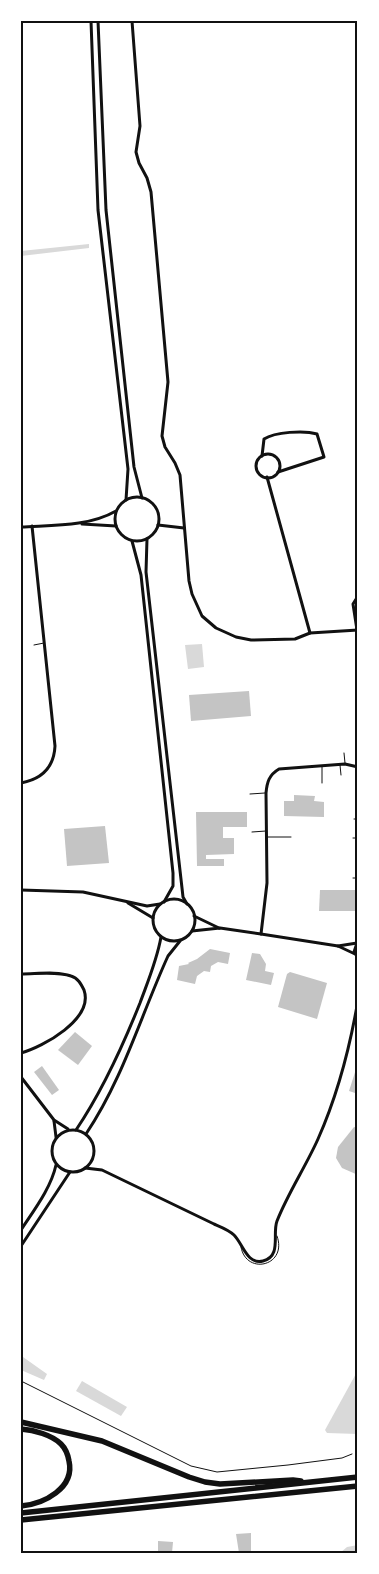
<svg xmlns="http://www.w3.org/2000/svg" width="379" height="1574" viewBox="0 0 379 1574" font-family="'DM Sans',sans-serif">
	<rect width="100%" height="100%" fill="#fff"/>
	<g fill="#d9d9d9">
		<path d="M89 244V248L21 256V251Z"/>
		<path d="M202 644 204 667 188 669 185 645Z"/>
		<path d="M23 1357 47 1374 44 1380 21 1370V1358Z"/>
		<path d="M358 1370V1434L327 1433 325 1430Z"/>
		<path d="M82 1381 127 1407 121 1416 76 1391Z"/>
		<path d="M358 1545V1553H340L347 1547Z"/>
	</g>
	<g fill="#c4c4c4">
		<path d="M249 691 251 716 191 721 189 695Z"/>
		<path d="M294 795 315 796 314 801 324 802V817L284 816V801H294Z"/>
		<path d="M196 812H247V827H223V838H234V854L206 855V859H224V866H197Z"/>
		<path d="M105 826 109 863 67 866 64 829Z"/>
		<path d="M320 890H355V911H319Z"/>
		<path d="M210 949 230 953 228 964 218 962 211 966 210 972 204 971 197 976 195 984 177 980 179 966 189 964 188 963 197 959Z"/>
		<path d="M252 953 260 954 266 964 265 971 274 973 271 985 246 980Z"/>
		<path d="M290 972 327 983 317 1019 278 1007 287 974Z"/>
		<path d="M75 1032 92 1046 78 1065 58 1050Z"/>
		<path d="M42 1066 59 1090 52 1095 34 1072Z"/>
		<path d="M357 1066H358V1094L349 1091Z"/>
		<path d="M354 1127 358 1128V1175L342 1168 336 1158 338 1147Z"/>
		<path d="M251 1533V1553H239L236 1534Z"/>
		<path d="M158 1541 173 1542 172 1553H158Z"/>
	</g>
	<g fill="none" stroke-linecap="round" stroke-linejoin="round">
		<path stroke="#111" stroke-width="1" d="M21 1381 191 1466 217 1472 288 1465 342 1458 352 1454"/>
		<g stroke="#111" stroke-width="1">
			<path d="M34 645 44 643"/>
			<path d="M344 753 345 763"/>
			<path d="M340 765 341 775"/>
			<path d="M322 783V766"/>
			<path d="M250 794 265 793"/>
			<path d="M354 819H358"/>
			<path d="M252 832 266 831"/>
			<path d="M268 837H291"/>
			<path d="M353 838H358"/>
			<path d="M353 878H358"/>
			<path d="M241 1247C246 1276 288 1266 277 1236"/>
		</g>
		<g stroke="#111" stroke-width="3">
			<path d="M91 21 98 210 128 469 126 500"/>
			<path d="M98 21 106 210 134 467 142 498"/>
			<path d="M132 21 140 126 136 152 139 163 147 178 151 192 168 382 162 436 165 447 175 463 180 475 189 581 192 594 202 616 216 628 236 637 251 640 295 639 310 633 358 630"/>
			<circle cx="268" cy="466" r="12"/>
			<path d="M262 456 264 439C275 432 304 430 317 434L324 457 278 472"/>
			<path d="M267 477 310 633"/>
			<circle cx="137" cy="519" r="22"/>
			<path d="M82 524 116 526"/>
			<path d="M158 525 184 528"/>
			<path d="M21 527C52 525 88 527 116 511"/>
			<path d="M147 539 146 572 182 888 183 897 187 904"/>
			<path d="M132 541 141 575 173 873V886L164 902"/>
			<path d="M357 630 353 604 358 596"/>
			<path d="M21 783C42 779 54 767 55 746L32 526"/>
			<path d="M21 890 83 892 147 906 160 904"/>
			<circle cx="174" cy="920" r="21"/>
			<path d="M128 903 153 918"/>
			<path d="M194 916 219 928"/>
			<path d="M192 931 220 928 261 934 338 946 355 954"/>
			<path d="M261 934 267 883 266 793C267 782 269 775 279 769L345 764 358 767"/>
			<path d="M357 943 354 952 358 957"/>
			<path d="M338 946 357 943"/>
			<path d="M21 974C37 974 57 971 71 976 78 978 81 984 84 990 94 1019 43 1047 21 1053"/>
			<path d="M21 1077 54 1120 68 1129"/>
			<path d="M54 1121 56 1137"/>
			<circle cx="73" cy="1151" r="21"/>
			<path d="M76 1130C103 1090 122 1048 140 1003 148 981 157 960 161 937"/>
			<path d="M86 1134C123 1079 141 1015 168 956L180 941"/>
			<path d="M85 1168 102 1170 214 1224C221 1227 229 1230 234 1235 243 1244 247 1265 263 1261 282 1256 272 1234 277 1221 288 1193 306 1166 318 1139 338 1094 350 1047 358 1000"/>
			<path d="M21 1230C34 1210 51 1188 56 1165"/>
			<path d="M21 1246 70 1172"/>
		</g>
		<g stroke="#111" stroke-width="5.5">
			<path d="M21 1422 102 1441 189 1477 205 1482 220 1484 293 1480 301 1481"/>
			<path d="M21 1429C34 1430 52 1435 61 1444 65 1448 68 1455 69 1461 75 1488 44 1504 21 1506"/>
			<path d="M21 1513 358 1477"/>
			<path d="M21 1520 358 1486"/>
		</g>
	</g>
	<rect width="379" height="1574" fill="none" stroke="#ffffff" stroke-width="45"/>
	<rect x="22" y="22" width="334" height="1530" fill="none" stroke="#111" stroke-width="2"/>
</svg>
